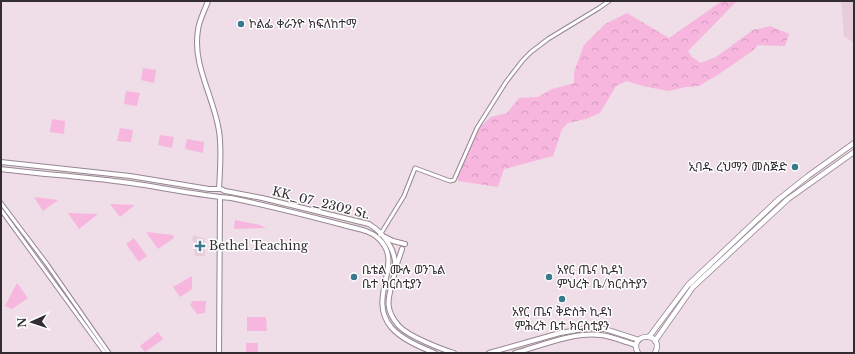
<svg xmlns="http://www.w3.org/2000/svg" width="855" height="354" viewBox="0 0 855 354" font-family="'Libre Baskerville','Noto Sans Ethiopic',serif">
	<defs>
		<pattern id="forest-crowns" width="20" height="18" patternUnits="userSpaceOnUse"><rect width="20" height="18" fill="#f7b6de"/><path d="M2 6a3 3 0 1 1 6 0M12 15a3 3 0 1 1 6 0" fill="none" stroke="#d49dbf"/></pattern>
	</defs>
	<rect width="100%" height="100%" fill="#efdde7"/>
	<g fill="#e7cddc">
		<path d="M841 1H854V43L844 36Z"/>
		<path d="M194 235 205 239 204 245 205 246V256H195L194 249H198L192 239Z"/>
	</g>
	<path fill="url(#forest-crowns)" d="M722 1H737L688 51 692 57 701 63 716 57 753 30 770 26 789 34 785 46 758 45 751 52 719 74 699 86 686 87 668 91 643 86 627 81 616 86 600 113 586 119 568 123 562 129 553 156 504 169 498 187 458 181V170L475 131 491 117 507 113 519 98 538 97 552 89 574 83V72L584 45 605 24 627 13 669 38Z"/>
	<g fill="#f7b6de">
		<path d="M143 68 156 70 154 83 141 80Z"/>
		<path d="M126 91 140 93 137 106 124 104Z"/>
		<path d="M52 119 65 121 64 134 50 132Z"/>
		<path d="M120 128 133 130 131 142 117 141Z"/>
		<path d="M160 135 174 137 172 148 158 145Z"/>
		<path d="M187 139 204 142 203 153 185 149Z"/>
		<path d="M34 197 58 200 43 211Z"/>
		<path d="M110 204 135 205 120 217Z"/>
		<path d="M68 213 98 214 79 229Z"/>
		<path d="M235 220 260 225 266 228 234 229Z"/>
		<path d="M146 232 173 235 174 238 158 249Z"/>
		<path d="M134 238 147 256 139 262 126 244Z"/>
		<path d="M192 276V289L180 297 173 287Z"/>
		<path d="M17 283 28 298 12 309 5 306Z"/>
		<path d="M193 301H206L205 313 197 314 190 305Z"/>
		<path d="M247 317H266L267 331H247Z"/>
		<path d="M158 332 163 339 145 352 140 346Z"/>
		<rect x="246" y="343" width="12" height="10"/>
	</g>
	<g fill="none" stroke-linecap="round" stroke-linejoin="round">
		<defs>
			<g id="tertiary">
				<path d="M1 203 47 264 109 353"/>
				<path d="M1 210 105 353"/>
				<path d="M380 235 404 196 415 168 450 181 454 180 477 128 506 82 523 60 531 52 548 39 599 8 609 1"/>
			</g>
			<g id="primary">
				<path d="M208 1C205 10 199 20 198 30 192 65 214 97 219 131 222 150 220 170 219 189"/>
				<path d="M1 162 130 176 209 189H221L225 191"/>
				<path d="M1 169C38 174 76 176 114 181 153 185 193 195 231 198 270 206 309 216 347 226 358 229 369 230 378 238 406 263 366 296 391 327 401 339 420 347 435 353"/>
				<path d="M225 191 262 198 369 224C385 234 397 251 395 270 392 292 380 305 399 326 408 336 441 349 454 353"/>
				<path d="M385 237 393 241 405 244"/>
				<path d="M396 267 402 249"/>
				<path d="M219 353 220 198"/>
				<path d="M489 353 560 333 589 328 605 329 639 340"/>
				<path d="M515 353C540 346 573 332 600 335 611 336 622 341 633 344L636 346"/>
			</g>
			<g id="trunk">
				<path d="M649 337 688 285 779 199 808 176 854 143"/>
				<path d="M655 341 693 287 788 199 854 152"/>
				<path d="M638 353C627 332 666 331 655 353"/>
			</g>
		</defs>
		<use href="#tertiary" stroke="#96868f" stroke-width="5"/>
		<use href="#primary" stroke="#96868f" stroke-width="6"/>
		<use href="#trunk" stroke="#96868f" stroke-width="6"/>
		<use href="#tertiary" stroke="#fff" stroke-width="3"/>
		<use href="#primary" stroke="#fff" stroke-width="4"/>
		<use href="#trunk" stroke="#fff" stroke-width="4.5"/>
	</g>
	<g fill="#39798d" stroke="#fff" stroke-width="1.5">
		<circle cx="241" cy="24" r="4"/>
		<circle cx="795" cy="167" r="4"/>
		<path d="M198 240h4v4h4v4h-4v4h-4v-4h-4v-4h4z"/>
		<circle cx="354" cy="277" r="4"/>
		<circle cx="549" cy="277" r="4"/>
		<circle cx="562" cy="299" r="4"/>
	</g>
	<g text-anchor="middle" stroke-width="3" stroke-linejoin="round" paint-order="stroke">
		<g font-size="12" fill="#332d31" stroke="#fff" text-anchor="start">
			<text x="249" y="28">ኮልፌ ቀራንዮ ክፍለከተማ</text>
			<text x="787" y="171" text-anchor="end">ኢባዱ ረህማን መስጅድ</text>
			<text x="209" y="250">Bethel Teaching</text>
			<text x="362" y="274">ቤቴል ሙሉ ወንጌል<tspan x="362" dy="14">ቤተ ክርስቲያን</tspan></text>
			<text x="557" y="274">አየር ጤና ኪዳነ<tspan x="557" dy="14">ምህረት ቤ/ክርስትያን</tspan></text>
			<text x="562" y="316" text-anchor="middle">አየር ጤና ቅድስት ኪዳነ<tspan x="562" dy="14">ምሕረት ቤተ ክርስቲያን</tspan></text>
		</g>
		<g font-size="12" fill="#332d31" stroke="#fff">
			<text transform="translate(321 203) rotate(14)" y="4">KK_07_2302 St.</text>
		</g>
	</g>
	<rect width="855" height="354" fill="none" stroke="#332d31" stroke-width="4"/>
	<g transform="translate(32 322) rotate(267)" stroke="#ffffff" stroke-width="3" paint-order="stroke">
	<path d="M0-3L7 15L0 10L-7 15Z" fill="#332d31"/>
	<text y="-6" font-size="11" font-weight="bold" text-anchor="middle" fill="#332d31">N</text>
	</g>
</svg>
